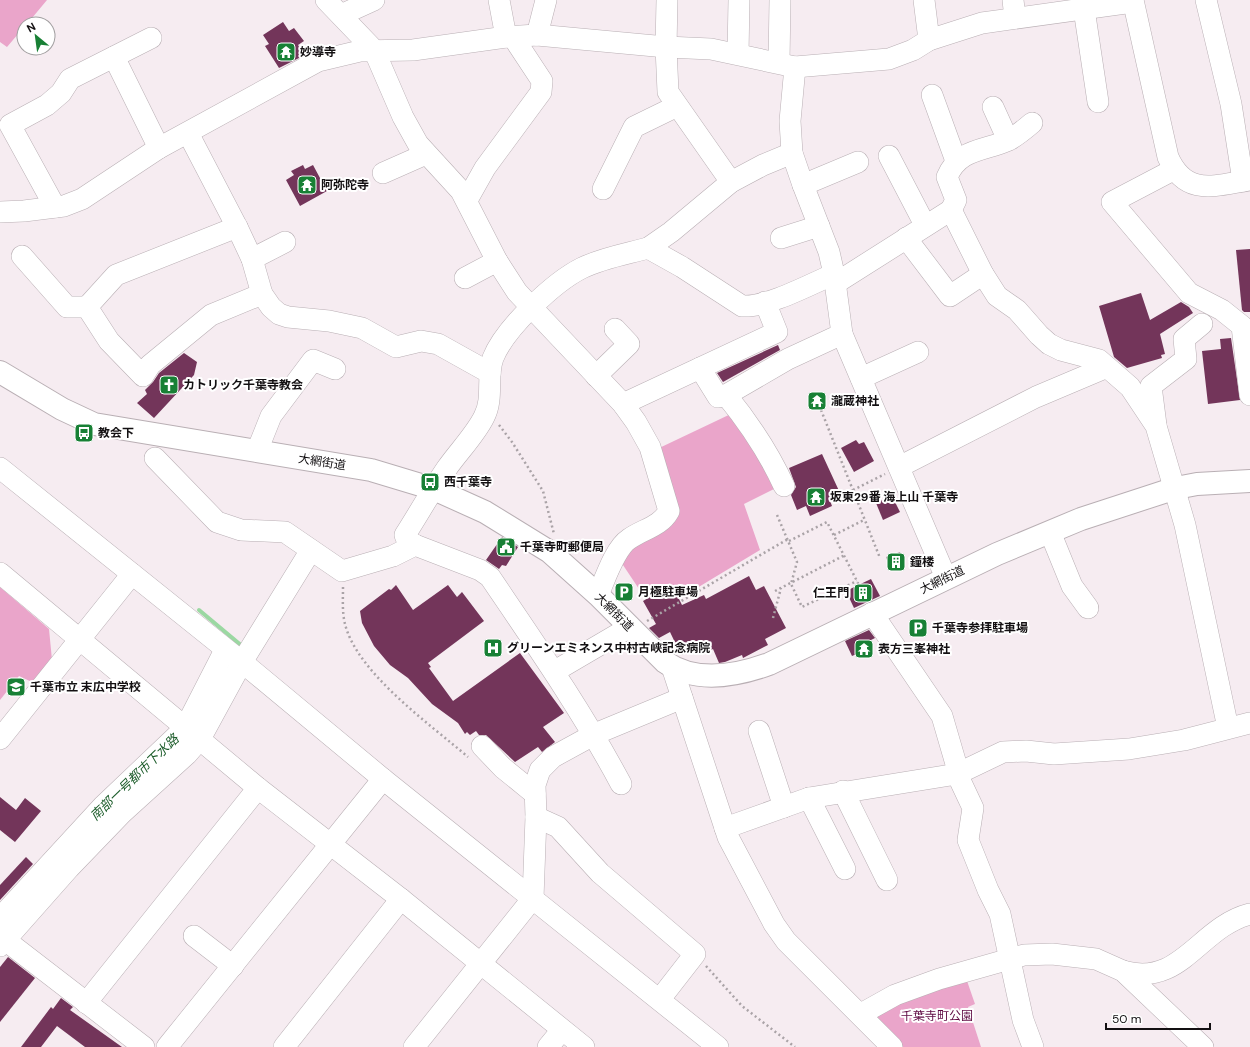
<svg xmlns="http://www.w3.org/2000/svg" width="1250" height="1047" viewBox="0 0 1250 1047" font-family="'DM Sans','Noto Sans JP',sans-serif">
	<rect width="100%" height="100%" fill="#f6ecf1"/>
	<g fill="#eaa5ca">
		<path d="M0 0H47L27 24H24V27L7 47 0 42Z"/>
		<path d="M735 412 778 487 744 504 760 550 687 594 683 584 643 595 619 559 668 522 655 450Z"/>
		<path d="M0 587 49 629 52 660 34 683 19 676 0 700Z"/>
		<path d="M966 978 975 1004 968 1007 981 1047H903L871 1014Z"/>
	</g>
	<g fill="none" stroke-linecap="round" stroke-linejoin="round">
		<path stroke="#9bd8a2" stroke-width="4" d="M199 610 242 646 241 647"/>
	</g>
	<g fill="#73355a">
		<path d="M283 22 289 31 294 28 304 41 298 45 305 55 279 68 265 46 269 44 263 35Z"/>
		<path d="M303 165 305 169 313 165 327 191 300 206 286 180 294 175 291 171Z"/>
		<path d="M1250 249V312H1244L1242 310 1236 250Z"/>
		<path d="M1141 293 1150 320 1181 302 1189 307 1193 313 1160 334 1165 354 1161 355 1162 358 1127 368 1114 357 1099 306Z"/>
		<path d="M1231 338 1240 400 1208 404 1202 351 1221 349 1220 339Z"/>
		<path d="M778 345 780 350 723 382 717 373Z"/>
		<path d="M184 353 197 362 194 375 154 418 137 403 147 394 145 390 153 382 159 373Z"/>
		<path d="M856 440 859 444 864 442 874 461 854 472 841 448Z"/>
		<path d="M822 454 840 493 829 498 832 506 810 516 806 506 797 510 791 495 796 487 789 468Z"/>
		<path d="M892 496 900 512 883 520 876 503Z"/>
		<path d="M502 537 518 547 506 566 502 565 499 569 486 560Z"/>
		<path d="M900 552 905 566 891 571 886 557Z"/>
		<path d="M749 576 756 590 764 586 786 628 765 639 768 645 743 658 742 655 725 662 719 663 713 649 711 650 709 645 689 654 688 652 681 655 670 632 659 638 649 628 656 624 643 601 664 589 666 593 674 589 682 605 704 595 706 599Z"/>
		<path d="M871 579 880 596 854 608 846 591Z"/>
		<path d="M396 585 413 610 448 585 457 597 462 592 484 621 428 663 431 667 429 668 453 701 520 653 564 713 543 727 555 742 542 752 538 747 515 762 486 735H479L476 731 470 735 467 732 465 734 458 723 432 704 408 678 390 665 374 646 362 623 360 611 389 589 391 590Z"/>
		<path d="M869 630 875 638 863 644 866 650 852 656 845 641Z"/>
		<path d="M0 797 16 810 25 798 41 811 15 842 0 830Z"/>
		<path d="M26 857 33 864 0 900V885Z"/>
		<path d="M8 957 35 978 0 1022V967Z"/>
		<path d="M61 998 73 1007 70 1010 122 1047H85L57 1026 41 1047H21L51 1007 53 1009Z"/>
	</g>
	<g fill="none" stroke-linecap="round" stroke-linejoin="round">
		<defs>
			<g id="minor">
				<path d="M326 0 374 50 403 117 418 144 461 191 497 261 517 292 623 404 636 422 650 447 669 511C660 527 643 529 629 539 615 548 605 579 598 595"/>
				<path d="M499 0 506 37"/>
				<path d="M667 0 666 47 668 92 731 182"/>
				<path d="M924 0 929 40"/>
				<path d="M1013 0 1015 18"/>
				<path d="M1133 0 1168 157C1186 198 1216 185 1250 180"/>
				<path d="M1206 0 1231 104 1243 181"/>
				<path d="M1084 9 1098 102"/>
				<path d="M341 15 374 0"/>
				<path d="M537 35 546 0"/>
				<path d="M738 54 739 0"/>
				<path d="M114 57 159 148"/>
				<path d="M779 62 780 0"/>
				<path d="M795 67 790 121 792 153 803 185 829 252 834 274 842 334 946 578"/>
				<path d="M932 95 956 161"/>
				<path d="M993 107 1008 140"/>
				<path d="M188 133 237 227 252 259 262 294 271 307 279 314 288 317 329 321 362 328 396 347 421 341 438 344 490 373"/>
				<path d="M889 156 925 225"/>
				<path d="M1173 170 1112 202 1189 293 1222 310 1242 326 1250 395"/>
				<path d="M383 173 426 154"/>
				<path d="M803 185 858 162"/>
				<path d="M603 189 634 127 677 106"/>
				<path d="M467 200 485 168 541 92 542 81 513 37"/>
				<path d="M55 207 10 125 47 105 61 93 70 79 151 38"/>
				<path d="M951 210 983 274 997 296 1017 310 1039 335 1049 344 1061 350 1099 360 1130 387 1156 426 1185 525 1228 728"/>
				<path d="M0 212 24 211 64 206 82 199 159 148 318 61 360 51 413 50 506 37 537 35 666 47 711 49 795 67 889 59 913 50 929 40 982 23 1133 2"/>
				<path d="M781 238 819 226"/>
				<path d="M906 238 950 296 983 274"/>
				<path d="M648 248 671 232 731 182 763 165 792 153"/>
				<path d="M22 256 67 307H87L109 341 143 376 150 365 211 315 262 294"/>
				<path d="M252 259 285 242"/>
				<path d="M465 278 497 261"/>
				<path d="M836 283 951 210 956 200 947 177C959 148 985 151 1009 140 1018 135 1025 129 1032 123"/>
				<path d="M87 307 116 275 237 227"/>
				<path d="M700 368 718 397 726 395 788 359 842 334"/>
				<path d="M596 376 629 344 615 329"/>
				<path d="M861 378 918 352"/>
				<path d="M726 395C749 423 769 453 784 486"/>
				<path d="M623 404 777 332 765 302"/>
				<path d="M1156 425 1151 386 1186 359 1184 339 1202 324"/>
				<path d="M257 451 271 416 313 360 335 369"/>
				<path d="M155 458 217 522 241 530 285 532 342 571 393 556 415 545 480 570 490 577C536 645 582 711 621 784"/>
				<path d="M899 467 1036 397 1107 367"/>
				<path d="M0 468 242 662 383 779 718 1047"/>
				<path d="M1050 532 1072 586 1088 608"/>
				<path d="M415 545 407 540 405 535C419 513 432 490 447 468 459 451 475 435 484 417 494 398 486 377 493 358 505 328 554 282 582 268 602 258 626 254 648 248L682 267 742 306C766 308 811 284 834 274"/>
				<path d="M0 573 258 788 401 899 584 1047"/>
				<path d="M872 613 942 716 956 764 957 774 973 808 968 840 988 890 1000 914 1023 1020 1033 1047"/>
				<path d="M672 667 728 837 774 924 786 941 892 1047"/>
				<path d="M555 671 630 627"/>
				<path d="M759 731 784 807"/>
				<path d="M0 739 132 574"/>
				<path d="M482 746 503 768 535 794"/>
				<path d="M843 791 887 880"/>
				<path d="M809 798 845 869"/>
				<path d="M536 817 558 827 600 873 695 954 660 999"/>
				<path d="M725 828 809 798 957 774 1003 752 1026 751 1054 754 1129 749 1184 740 1250 723"/>
				<path d="M0 918 103 806 185 728 225 650"/>
				<path d="M0 936 144 1047"/>
				<path d="M194 936 233 966"/>
				<path d="M0 946 69 868 122 813 187 754 200 739 242 662 311 550"/>
				<path d="M1123 971C1181 988 1199 927 1250 914"/>
				<path d="M86 1003 258 788"/>
				<path d="M861 1014 895 995 939 979 1024 955 1052 954 1096 959 1123 971 1203 1047"/>
				<path d="M167 1047 383 779"/>
				<path d="M284 1047 401 899"/>
				<path d="M414 1047 533 898 536 817 535 785 540 770 553 757 595 734 682 698"/>
				<path d="M548 1047 562 1030"/>
			</g>
			<path id="major" d="M0 372 62 409 94 424 371 470 434 489 485 512 550 552 598 595 665 662C695 683 736 676 769 664L997 554 1081 519 1176 488 1197 484 1250 481"/>
		</defs>
		<use href="#minor" stroke="#b9afb4" stroke-width="22"/>
		<use href="#major" stroke="#b9afb4" stroke-width="24"/>
		<g stroke="#aaa3a7" stroke-width="2.5" stroke-dasharray="2 3" stroke-linecap="butt">
			<path d="M821 410 880 558"/>
			<path d="M499 425 512 442 543 491 554 534"/>
			<path d="M853 490 885 474"/>
			<path d="M777 515 797 562 791 584 802 607 857 581"/>
			<path d="M834 535 864 520"/>
			<path d="M789 541 827 522 866 599"/>
			<path d="M343 587C343 599 342 612 345 624 357 673 431 725 468 757"/>
			<path d="M775 591 845 555"/>
			<path d="M773 618 781 588"/>
			<path d="M647 621 788 539"/>
			<path d="M706 966 742 1006 795 1047"/>
		</g>
		<use href="#minor" stroke="#fff" stroke-width="21"/>
		<use href="#major" stroke="#fff" stroke-width="22"/>
	</g>
	<defs>
		<symbol id="temple-square" viewBox="-11 -11 22 22"><rect x="-9" y="-9" width="18" height="18" rx="4" fill="#188035" stroke="#fff"/><path d="M0-6L5-2H3V0L6.5 2.5H4V6H1.5V3h-3V6H-4V2.5H-6.5L-3 0V-2H-5Z" fill="#fff"/></symbol>
		<symbol id="church-square" viewBox="-11 -11 22 22"><rect x="-9" y="-9" width="18" height="18" rx="4" fill="#188035" stroke="#fff"/><path d="M-1.2-6h2.4v3.5h3.3v2.4h-3.3V6h-2.4V-.1h-3.3v-2.4h3.3Z" fill="#fff"/></symbol>
		<symbol id="bus-square" viewBox="-11 -11 22 22"><rect x="-9" y="-9" width="18" height="18" rx="4" fill="#188035" stroke="#fff"/><path d="M-5-6H5V4H4V6H2V4H-2V6H-4V4H-5ZM-3.5-4V0h7V-4ZM-3.5 1.2v1.5H-2V1.2ZM2 1.2v1.5H3.5V1.2Z" fill="#fff"/></symbol>
		<symbol id="civic-square" viewBox="-11 -11 22 22"><rect x="-9" y="-9" width="18" height="18" rx="4" fill="#188035" stroke="#fff"/><path d="M-.6-6.5H3V-4.5H.6V-3L4-1V1h2V6H-6V1h2V-1L-.6-3ZM-1.2 2.5V6h2.4V2.5Z" fill="#fff"/></symbol>
		<symbol id="building-square" viewBox="-11 -11 22 22"><rect x="-9" y="-9" width="18" height="18" rx="4" fill="#188035" stroke="#fff"/><path d="M-4-6H4V6H1V3H-1V6H-4ZM-2.5-4.3h1.7v1.8h-1.7ZM.8-4.3h1.7v1.8H.8ZM-2.5-1h1.7V.8h-1.7ZM.8-1h1.7V.8H.8Z" fill="#fff"/></symbol>
		<symbol id="parking-square" viewBox="-11 -11 22 22"><rect x="-9" y="-9" width="18" height="18" rx="4" fill="#188035" stroke="#fff"/><path d="M-3.5-5.5H1a3.5 3.5 0 0 1 0 7H-1V5.5H-3.5ZM-1-3.4V-.6H.8a1.4 1.4 0 0 0 0-2.8Z" fill="#fff"/></symbol>
		<symbol id="hospital-square" viewBox="-11 -11 22 22"><rect x="-9" y="-9" width="18" height="18" rx="4" fill="#188035" stroke="#fff"/><path d="M-5-5h3v3.5h4V-5h3V5h-3V1.5h-4V5h-3Z" fill="#fff"/></symbol>
		<symbol id="school-square" viewBox="-11 -11 22 22"><rect x="-9" y="-9" width="18" height="18" rx="4" fill="#188035" stroke="#fff"/><path d="M0-5L7-2L0 1L-7-2ZM-4 1L0 2.5L4 1V4Q0 6-4 4Z" fill="#fff"/></symbol>
	</defs>
	<g fill-rule="evenodd">
		<use href="#temple-square" x="275" y="41" width="22" height="22"/>
		<use href="#temple-square" x="296" y="174" width="22" height="22"/>
		<use href="#church-square" x="158" y="374" width="22" height="22"/>
		<use href="#temple-square" x="806" y="390" width="22" height="22"/>
		<use href="#bus-square" x="73" y="422" width="22" height="22"/>
		<use href="#bus-square" x="419" y="471" width="22" height="22"/>
		<use href="#temple-square" x="805" y="486" width="22" height="22"/>
		<use href="#civic-square" x="495" y="536" width="22" height="22"/>
		<use href="#building-square" x="885" y="551" width="22" height="22"/>
		<use href="#parking-square" x="613" y="581" width="22" height="22"/>
		<use href="#building-square" x="852" y="582" width="22" height="22"/>
		<use href="#parking-square" x="907" y="617" width="22" height="22"/>
		<use href="#hospital-square" x="482" y="637" width="22" height="22"/>
		<use href="#temple-square" x="853" y="638" width="22" height="22"/>
		<use href="#school-square" x="5" y="676" width="22" height="22"/>
	</g>
	<g text-anchor="middle" stroke-width="4" stroke-linejoin="round" paint-order="stroke">
		<g font-size="12" font-weight="bold" fill="#131012" stroke="#fff" text-anchor="start">
			<text x="300" y="56">妙導寺</text>
			<text x="321" y="189">阿弥陀寺</text>
			<text x="183" y="389">カトリック千葉寺教会</text>
			<text x="831" y="405">瀧蔵神社</text>
			<text x="98" y="437">教会下</text>
			<text x="444" y="486">西千葉寺</text>
			<text x="830" y="501">坂東29番 海上山 千葉寺</text>
			<text x="520" y="551">千葉寺町郵便局</text>
			<text x="910" y="566">鐘楼</text>
			<text x="638" y="596">月極駐車場</text>
			<text x="849" y="597" text-anchor="end">仁王門</text>
			<text x="932" y="632">千葉寺参拝駐車場</text>
			<text x="507" y="652">グリーンエミネンス中村古峡記念病院</text>
			<text x="878" y="653">表方三峯神社</text>
			<text x="30" y="691">千葉市立 末広中学校</text>
		</g>
		<g font-size="12" fill="#131012" stroke="#fff">
			<text transform="translate(322 462) rotate(9)" y="4">大網街道</text>
			<text transform="translate(942 580) rotate(-26)" y="4">大網街道</text>
			<text transform="translate(614 612) rotate(45)" y="4">大網街道</text>
		</g>
		<g font-size="12" fill="#5e0942" stroke="#fff">
			<text x="937" y="1020">千葉寺町公園</text>
		</g>
		<g font-size="13" font-style="italic" fill="#1c5c2a" stroke="#fff">
			<text transform="translate(134 777) rotate(-44)" y="5">南部一号都市下水路</text>
		</g>
	</g>
	<g transform="translate(36 36) rotate(331)"><circle r="19" fill="#ffffff" stroke="#a19fa0"/>
	<path d="M0-3L7 15L0 10L-7 15Z" fill="#188035"/>
	<text y="-6" font-size="11" font-weight="bold" text-anchor="middle" fill="#131012">N</text>
	</g>
	<path d="M1106 1023v6h104v-6" fill="none" stroke="#131012" stroke-width="2"/>
	<text x="1112" y="1023" font-size="12" fill="#131012" stroke="#ffffff" stroke-width="3" paint-order="stroke">50 m</text>
</svg>
